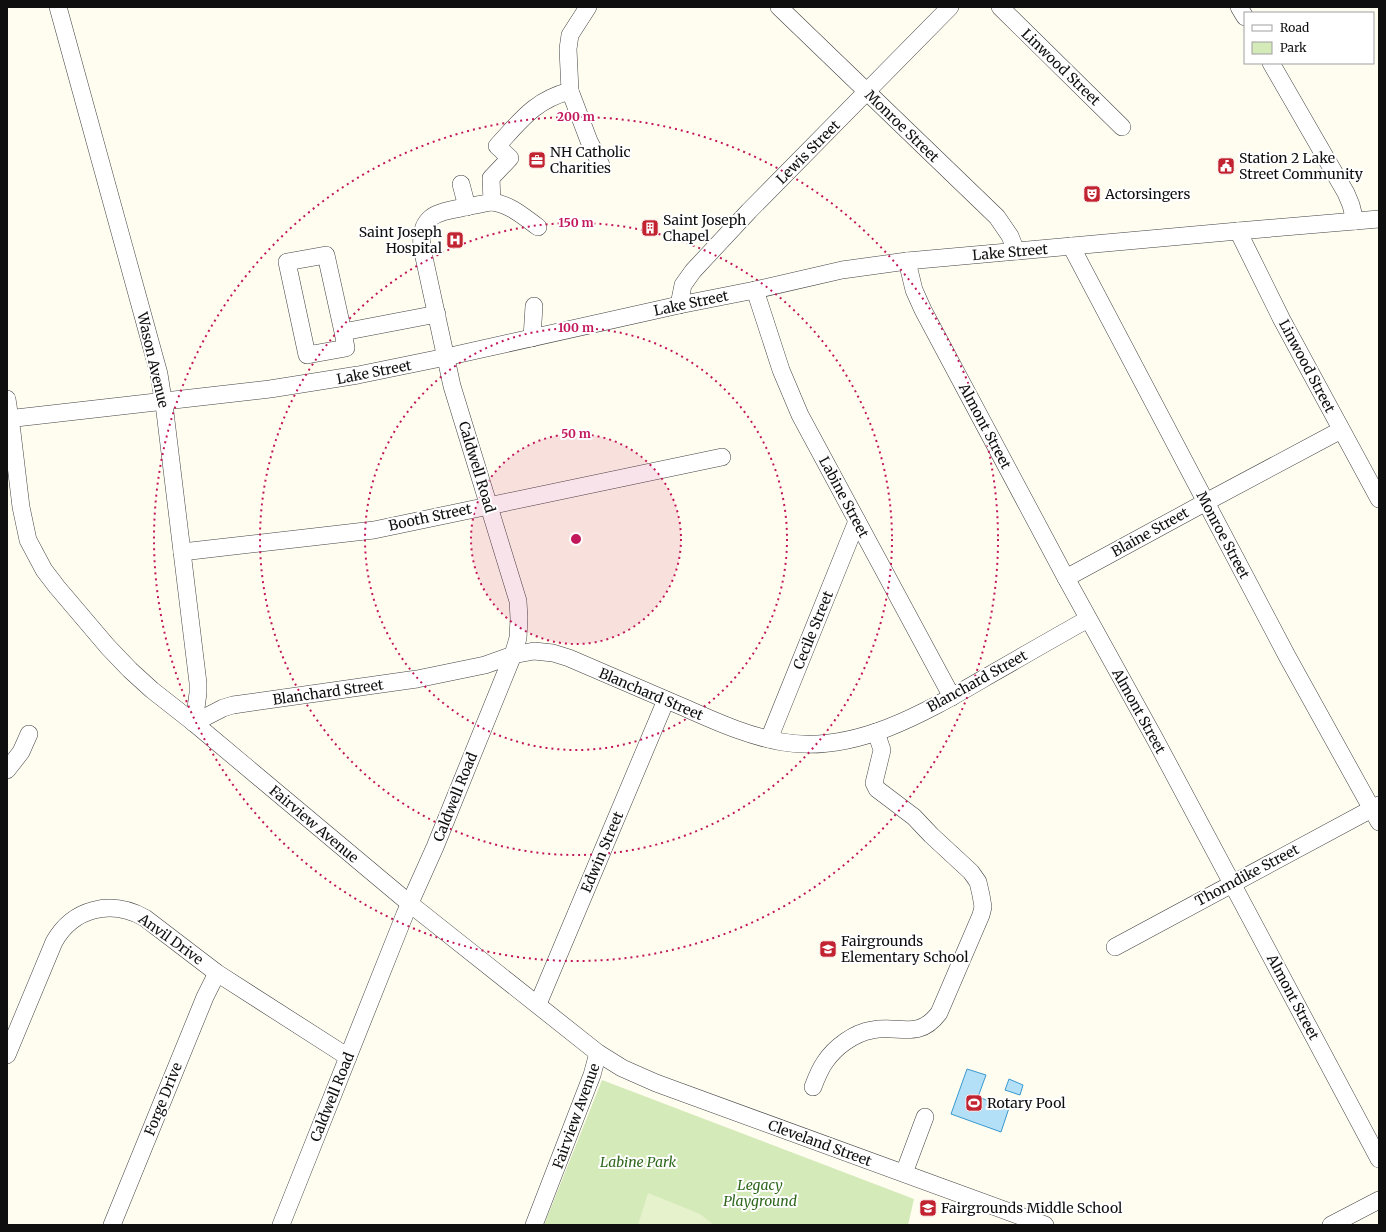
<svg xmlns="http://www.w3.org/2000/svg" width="1386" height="1232" viewBox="0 0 1386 1232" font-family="Merriweather,serif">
	<rect width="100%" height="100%" fill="#fffcf0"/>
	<path fill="#d4ebb9" d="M602 1080 914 1199 908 1225H544Z"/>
	<path fill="#e5f2cb" d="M648 1193 700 1214 714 1225H638Z"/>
	<g fill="#b4e0f7" stroke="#3999d0">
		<path d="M967 1069 986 1075 978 1097 1009 1108 1001 1132 951 1114Z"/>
		<path d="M1009 1079 1023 1085 1020 1095 1005 1090Z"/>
	</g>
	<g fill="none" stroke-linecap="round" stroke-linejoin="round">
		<defs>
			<g id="minor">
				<path d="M58 7 159 374 165 412 198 683V693L194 723"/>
				<path d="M779 7 997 217 1010 236 1016 251"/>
				<path d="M1000 7 1122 127"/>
				<path d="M1239 7 1245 17"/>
				<path d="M1271 63 1346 193 1351 205 1355 221"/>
				<path d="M570 91 589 141 601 165"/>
				<path d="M461 184 467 207"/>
				<path d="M492 202C510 204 524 217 538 227"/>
				<path d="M1238 231 1282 320 1379 499"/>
				<path d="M1071 246 1287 656 1379 822"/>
				<path d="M907 261 914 290 923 310 1066 578 1155 739 1379 1159"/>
				<path d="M755 290 781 370 800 415 952 697"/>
				<path d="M679 305 683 285 693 271 749 211 950 7"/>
				<path d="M343 332 346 348 307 355 287 262 326 255 343 332 437 314"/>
				<path d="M532 338 534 306"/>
				<path d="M7 399 12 432 21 507 28 540 44 570 57 587 108 647 130 670 152 690 194 723 409 903 598 1053 622 1068 656 1083 1045 1225"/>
				<path d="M7 419 270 389 358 375 446 357 679 305 755 290 842 270 907 261 1238 231 1379 219"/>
				<path d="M182 552 374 530 722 457"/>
				<path d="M1066 578 1206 502 1341 430"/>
				<path d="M194 723 223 708 233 705 417 679 485 665 513 655 534 651 553 653 569 658C607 674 645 691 683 707 715 721 747 736 782 742 855 755 928 711 988 676 1021 657 1054 638 1088 619"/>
				<path d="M769 739 857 521"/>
				<path d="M7 770 21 752 29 734"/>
				<path d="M1115 947 1379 805"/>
				<path d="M538 1004 666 700"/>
				<path d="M7 1055 54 942C73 908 111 899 145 918L217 973 348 1057"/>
				<path d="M813 1087C816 1079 820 1069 825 1062 835 1047 854 1033 872 1030 899 1024 918 1041 939 1013L981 915 983 907 981 895 978 882 971 872 931 835 914 817 877 789 874 783 882 750 876 732"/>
				<path d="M904 1173 925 1117"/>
				<path d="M112 1225 205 997 217 973"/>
				<path d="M281 1225 405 914 435 847 513 655 518 638 519 618 518 601 452 386 422 248C419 218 434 212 461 208 471 206 481 204 492 202L491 178 510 158 497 146C521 120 535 100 570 91L568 49 570 35 588 7"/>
				<path d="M534 1225 592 1075 598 1053"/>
				<path d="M1331 1225 1379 1200"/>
			</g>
		</defs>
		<use href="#minor" stroke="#424242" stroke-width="18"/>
		<use href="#minor" stroke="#fff" stroke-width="17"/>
	</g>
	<circle cx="576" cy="539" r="105" fill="#c2185b" fill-opacity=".12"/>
	<g fill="none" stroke="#c2185b" stroke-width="2" stroke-dasharray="2 4">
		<circle cx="576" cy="539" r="105"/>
		<circle cx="576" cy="539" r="211"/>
		<circle cx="576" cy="539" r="316"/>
		<circle cx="576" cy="539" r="422"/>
	</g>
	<defs>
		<symbol id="office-square" viewBox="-11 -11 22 22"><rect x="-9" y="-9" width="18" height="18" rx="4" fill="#c22330" stroke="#fff"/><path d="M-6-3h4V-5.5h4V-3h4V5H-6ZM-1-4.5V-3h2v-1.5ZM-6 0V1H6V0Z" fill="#fff"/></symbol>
		<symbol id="civic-square" viewBox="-11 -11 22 22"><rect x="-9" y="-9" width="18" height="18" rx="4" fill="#c22330" stroke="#fff"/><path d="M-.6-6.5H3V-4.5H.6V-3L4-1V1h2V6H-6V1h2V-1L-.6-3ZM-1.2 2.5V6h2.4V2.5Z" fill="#fff"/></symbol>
		<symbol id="theatre-square" viewBox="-11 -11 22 22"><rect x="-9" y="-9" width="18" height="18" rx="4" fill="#c22330" stroke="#fff"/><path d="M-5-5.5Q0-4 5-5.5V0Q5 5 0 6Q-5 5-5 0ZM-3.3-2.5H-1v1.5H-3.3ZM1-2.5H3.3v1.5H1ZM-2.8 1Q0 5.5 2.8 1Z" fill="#fff"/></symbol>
		<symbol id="building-square" viewBox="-11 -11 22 22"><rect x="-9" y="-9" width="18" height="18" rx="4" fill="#c22330" stroke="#fff"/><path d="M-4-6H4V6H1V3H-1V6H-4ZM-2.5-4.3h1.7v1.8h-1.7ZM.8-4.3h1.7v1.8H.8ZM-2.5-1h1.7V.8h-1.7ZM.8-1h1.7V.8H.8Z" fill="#fff"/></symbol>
		<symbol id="hospital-square" viewBox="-11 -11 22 22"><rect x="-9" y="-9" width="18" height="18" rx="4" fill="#c22330" stroke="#fff"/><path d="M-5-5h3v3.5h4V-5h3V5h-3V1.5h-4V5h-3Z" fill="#fff"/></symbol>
		<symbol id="school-square" viewBox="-11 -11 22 22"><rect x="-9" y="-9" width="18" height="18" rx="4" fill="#c22330" stroke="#fff"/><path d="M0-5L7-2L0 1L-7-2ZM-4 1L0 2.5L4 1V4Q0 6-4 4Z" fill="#fff"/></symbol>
		<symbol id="stadium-square" viewBox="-11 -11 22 22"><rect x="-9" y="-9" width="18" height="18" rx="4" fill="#c22330" stroke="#fff"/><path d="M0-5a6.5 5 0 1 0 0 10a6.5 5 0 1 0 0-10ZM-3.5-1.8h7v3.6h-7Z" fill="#fff"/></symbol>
	</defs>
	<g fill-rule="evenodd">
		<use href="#office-square" x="527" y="150" width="20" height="20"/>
		<use href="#civic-square" x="1216" y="156" width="20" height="20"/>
		<use href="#theatre-square" x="1082" y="184" width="20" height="20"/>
		<use href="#building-square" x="640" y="218" width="20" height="20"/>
		<use href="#hospital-square" x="445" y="230" width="20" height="20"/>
		<use href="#school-square" x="818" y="939" width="20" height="20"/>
		<use href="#stadium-square" x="964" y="1093" width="20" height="20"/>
		<use href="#school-square" x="918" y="1198" width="20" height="20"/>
	</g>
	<g text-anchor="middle" stroke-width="4" stroke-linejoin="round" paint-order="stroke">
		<g font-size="14" fill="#0f0f0f" stroke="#fff">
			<text transform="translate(1061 67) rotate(44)" y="5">Linwood Street</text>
			<text transform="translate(902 126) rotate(44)" y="5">Monroe Street</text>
			<text transform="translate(808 152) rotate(-45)" y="5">Lewis Street</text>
			<text transform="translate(1010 252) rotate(-5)" y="5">Lake Street</text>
			<text transform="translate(691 303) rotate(-12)" y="5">Lake Street</text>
			<text transform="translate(153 360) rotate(77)" y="5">Wason Avenue</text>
			<text transform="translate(1307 366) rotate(62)" y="5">Linwood Street</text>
			<text transform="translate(374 372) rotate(-11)" y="5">Lake Street</text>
			<text transform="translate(985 426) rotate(62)" y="5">Almont Street</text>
			<text transform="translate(477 467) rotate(73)" y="5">Caldwell Road</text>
			<text transform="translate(844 497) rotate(62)" y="5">Labine Street</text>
			<text transform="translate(430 517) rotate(-12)" y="5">Booth Street</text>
			<text transform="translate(1150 532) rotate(-29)" y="5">Blaine Street</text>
			<text transform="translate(1223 535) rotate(62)" y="5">Monroe Street</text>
			<text transform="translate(813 630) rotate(-68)" y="5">Cecile Street</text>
			<text transform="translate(977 681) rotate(-29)" y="5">Blanchard Street</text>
			<text transform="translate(328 692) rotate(-8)" y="5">Blanchard Street</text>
			<text transform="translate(651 694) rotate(23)" y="5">Blanchard Street</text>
			<text transform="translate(1139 711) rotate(61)" y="5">Almont Street</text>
			<text transform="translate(455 797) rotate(-68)" y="5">Caldwell Road</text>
			<text transform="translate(314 824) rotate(40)" y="5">Fairview Avenue</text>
			<text transform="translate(602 852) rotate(-67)" y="5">Edwin Street</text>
			<text transform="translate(1247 875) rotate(-28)" y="5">Thorndike Street</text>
			<text transform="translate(171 939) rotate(36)" y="5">Anvil Drive</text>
			<text transform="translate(1293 997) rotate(62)" y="5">Almont Street</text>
			<text transform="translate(332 1097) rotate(-68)" y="5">Caldwell Road</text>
			<text transform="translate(163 1099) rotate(-68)" y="5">Forge Drive</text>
			<text transform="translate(576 1116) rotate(-70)" y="5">Fairview Avenue</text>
			<text transform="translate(820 1143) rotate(20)" y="5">Cleveland Street</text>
		</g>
		<g font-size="14" fill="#0f0f0f" stroke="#fff" text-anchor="start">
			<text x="550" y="157">NH Catholic<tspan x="550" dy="16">Charities</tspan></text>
			<text x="1239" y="163">Station 2 Lake<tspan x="1239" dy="16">Street Community</tspan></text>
			<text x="1105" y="199">Actorsingers</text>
			<text x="663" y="225">Saint Joseph<tspan x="663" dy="16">Chapel</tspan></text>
			<text x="442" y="237" text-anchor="end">Saint Joseph<tspan x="442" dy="16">Hospital</tspan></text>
			<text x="841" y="946">Fairgrounds<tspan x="841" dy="16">Elementary School</tspan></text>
			<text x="987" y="1108">Rotary Pool</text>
			<text x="941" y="1213">Fairgrounds Middle School</text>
		</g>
		<g font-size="14" font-style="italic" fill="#2f681d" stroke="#fff">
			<text x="638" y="1167">Labine Park</text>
			<text x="760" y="1190">Legacy<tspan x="760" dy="16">Playground</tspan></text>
		</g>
	</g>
	<circle cx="576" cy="539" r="6" fill="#c2185b" stroke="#fff" stroke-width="2"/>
	<g font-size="12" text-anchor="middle" font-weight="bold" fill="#c2185b" stroke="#fff" stroke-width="4" stroke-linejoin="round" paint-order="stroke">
		<text x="576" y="121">200 m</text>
		<text x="576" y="227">150 m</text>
		<text x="576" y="332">100 m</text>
		<text x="576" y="438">50 m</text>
	</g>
	<rect width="1386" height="1232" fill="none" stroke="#0f0f0f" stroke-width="16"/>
	<rect x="1244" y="12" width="130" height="52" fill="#ffffff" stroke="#9f9f9f"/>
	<rect x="1252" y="25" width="20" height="6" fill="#ffffff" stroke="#9f9f9f"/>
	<text x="1280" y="32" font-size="12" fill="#0f0f0f">Road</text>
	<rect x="1252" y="42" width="20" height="12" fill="#d4ebb9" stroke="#9f9f9f"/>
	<text x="1280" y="52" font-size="12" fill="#0f0f0f">Park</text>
</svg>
